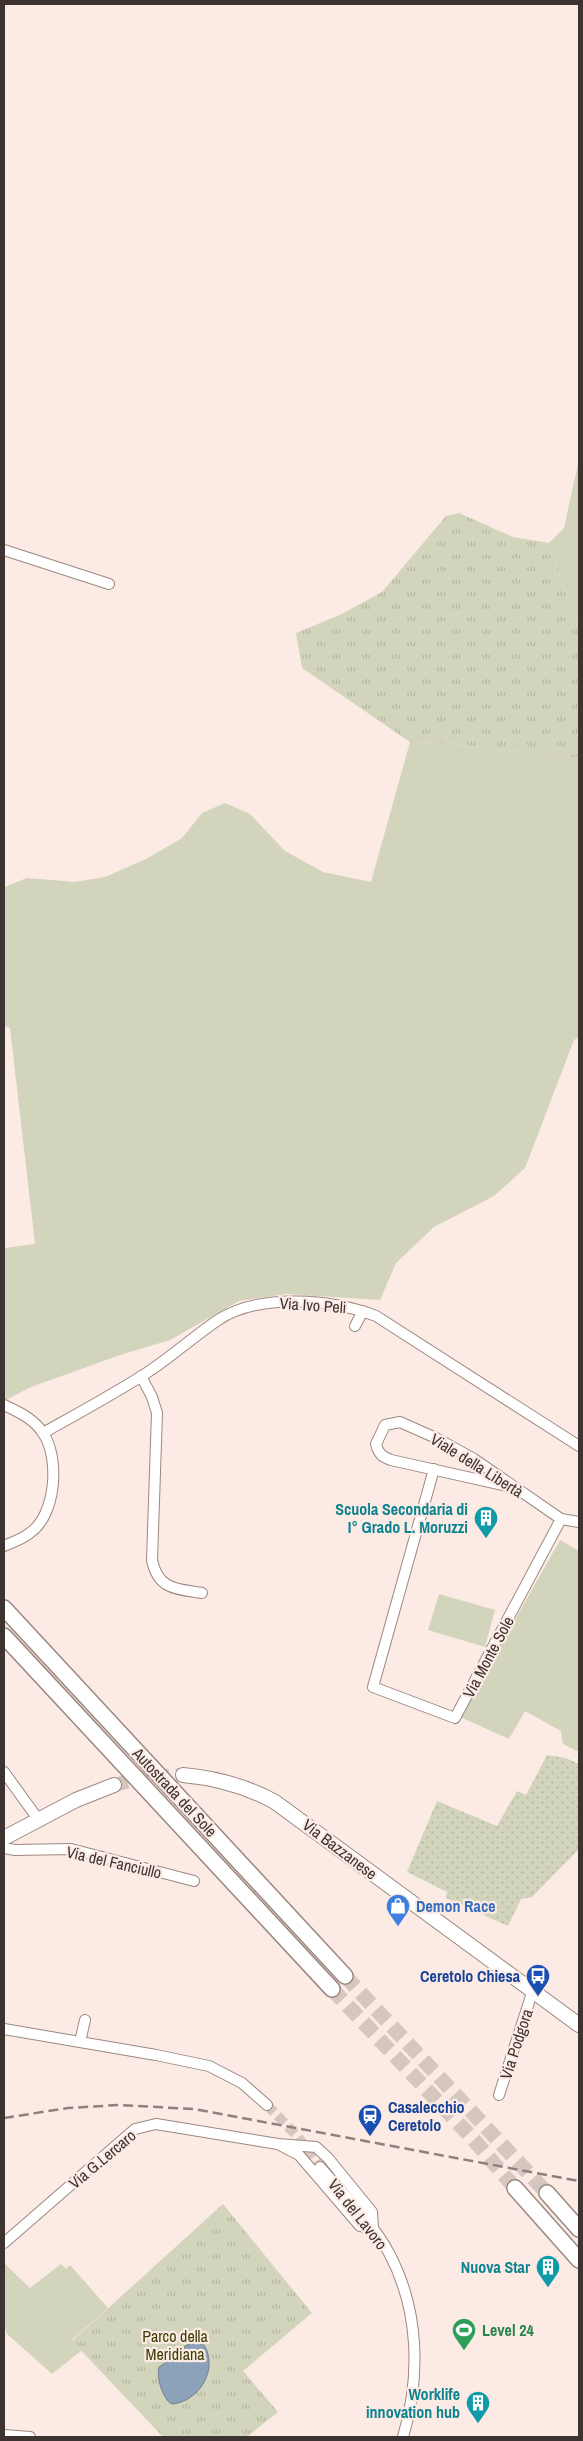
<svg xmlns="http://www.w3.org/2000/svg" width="583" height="2441" viewBox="0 0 583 2441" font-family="'Archivo Narrow',sans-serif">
	<defs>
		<pattern id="park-tufts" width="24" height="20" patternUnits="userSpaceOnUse" patternTransform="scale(1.25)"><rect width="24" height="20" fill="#d2d5bc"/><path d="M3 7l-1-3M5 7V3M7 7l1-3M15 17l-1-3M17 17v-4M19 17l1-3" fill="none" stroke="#b5b7a2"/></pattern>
		<pattern id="garden-dots" width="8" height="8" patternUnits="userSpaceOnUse" patternTransform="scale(1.25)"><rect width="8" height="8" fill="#d2d5bc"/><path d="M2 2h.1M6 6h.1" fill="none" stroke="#b5b7a2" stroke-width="1.8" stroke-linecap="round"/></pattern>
	</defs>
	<rect width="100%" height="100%" fill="#fceae4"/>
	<g fill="#d2d5bc">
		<path d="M579 459V628L549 543 564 528Z"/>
		<path d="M410 742 448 743 572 758 579 756V1037L574 1040 525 1168 494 1196 434 1227 396 1263 380 1300 286 1294 239 1301 170 1340 120 1355 31 1387 4 1401V1248L35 1244 10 1028 4 1026V887L27 878 75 882 105 877 146 859 182 838 202 813 225 803 250 814 285 851 323 872 371 882Z"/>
		<path d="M560 1540 579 1551V1752L563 1744 561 1731 525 1711 509 1739 460 1717Z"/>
		<path d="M439 1594 495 1610 485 1647 428 1630Z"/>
		<path d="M4 2263 30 2288 61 2264 66 2269 70 2265 108 2308 72 2340 81 2351 52 2374 7 2334 4 2326Z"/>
	</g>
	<g fill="url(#park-tufts)">
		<path d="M459 513 513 537 549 543 579 628V756L572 758 448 743 410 742 302 668 296 633 342 614 382 592 446 516Z"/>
		<path d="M223 2204 312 2313 243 2371 278 2412 247 2437H163L72 2341Z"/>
	</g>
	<path fill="url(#garden-dots)" d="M547 1755 566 1758 579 1764V1849L532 1897 521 1899 508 1926 446 1898 447 1892 407 1872 437 1801 497 1826 517 1791 526 1795Z"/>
	<path fill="#8ca1ba" stroke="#748091" d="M194 2342 204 2345C219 2369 199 2402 172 2404 163 2400 156 2377 159 2367L171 2359H180L185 2346Z"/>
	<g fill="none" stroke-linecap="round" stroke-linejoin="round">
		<path stroke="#d6c6c0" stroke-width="10" stroke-dasharray="10 5" stroke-linecap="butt" d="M267 2105 297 2136 320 2167"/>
		<path stroke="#d6c6c0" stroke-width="14" stroke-dasharray="14 7" stroke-linecap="butt" d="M114 1785 146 1777 183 1775"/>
		<g stroke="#d6c6c0" stroke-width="15" stroke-dasharray="15 8" stroke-linecap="butt">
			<path d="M345 1976 547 2193"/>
			<path d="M332 1989 474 2140 515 2188"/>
		</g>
		<defs>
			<g id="minor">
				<path d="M4 550 109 584"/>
				<path d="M355 1326 363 1311"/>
				<path d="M141 1376 152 1397 157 1413 152 1560C158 1590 177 1589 202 1593"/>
				<path d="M4 1405C19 1412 34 1419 43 1433 60 1458 56 1514 31 1532 23 1539 13 1542 4 1546"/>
				<path d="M43 1433C77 1414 112 1395 145 1374 170 1358 193 1337 218 1320 259 1293 332 1299 376 1316L579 1446"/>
				<path d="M434 1469 373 1687 455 1718 561 1519"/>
				<path d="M516 1488 391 1460C382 1457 378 1453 376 1444L385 1425 400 1422 436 1438 474 1459 561 1519 579 1522"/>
				<path d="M4 1772 38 1819"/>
				<path d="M4 1848 15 1850 71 1849 194 1881"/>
				<path d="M4 2029 156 2055 209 2066 242 2083 267 2105"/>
				<path d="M80 2042 85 2020"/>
				<path d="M499 2095 532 1993"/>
				<path d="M320 2167C343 2194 372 2221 389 2253 419 2309 421 2376 403 2437"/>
				<path d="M4 2243 135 2129 156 2124 278 2144 316 2147 328 2158 372 2212 373 2229 360 2226 299 2155 278 2144"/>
				<path d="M4 2435 30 2437"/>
			</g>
			<g id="major">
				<path d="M183 1775C216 1778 246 1786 275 1802L579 2025"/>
				<path d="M4 1838 76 1800 114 1785"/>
			</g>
			<g id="highway">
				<path d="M4 1608 345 1976"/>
				<path d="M4 1636 332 1989"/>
				<path d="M515 2188 579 2260"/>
				<path d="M547 2193 579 2229"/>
			</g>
		</defs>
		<use href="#minor" stroke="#9c8881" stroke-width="12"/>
		<use href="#major" stroke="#9c8881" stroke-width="16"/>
		<use href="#highway" stroke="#9c8881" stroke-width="18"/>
		<use href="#minor" stroke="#fff" stroke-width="10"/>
		<use href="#major" stroke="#fff" stroke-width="14"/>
		<use href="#highway" stroke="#fff" stroke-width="15"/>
		<path stroke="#8e817d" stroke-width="2.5" stroke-dasharray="10 5" stroke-linecap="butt" d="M4 2118 68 2108 118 2105 194 2109 579 2181"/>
	</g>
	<defs>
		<symbol id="building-pin" viewBox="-11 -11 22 30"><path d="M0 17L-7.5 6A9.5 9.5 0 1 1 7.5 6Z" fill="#0f9aa8" stroke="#fceae4"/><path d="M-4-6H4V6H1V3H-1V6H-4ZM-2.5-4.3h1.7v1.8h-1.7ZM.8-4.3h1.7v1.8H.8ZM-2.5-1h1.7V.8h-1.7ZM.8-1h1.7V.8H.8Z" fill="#fff"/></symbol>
		<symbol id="shop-pin" viewBox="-11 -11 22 30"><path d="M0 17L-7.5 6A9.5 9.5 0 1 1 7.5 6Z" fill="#3f7fe0" stroke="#fceae4"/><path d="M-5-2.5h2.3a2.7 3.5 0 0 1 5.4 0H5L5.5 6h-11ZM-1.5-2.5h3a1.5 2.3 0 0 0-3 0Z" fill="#fff"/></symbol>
		<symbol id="bus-pin" viewBox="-11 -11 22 30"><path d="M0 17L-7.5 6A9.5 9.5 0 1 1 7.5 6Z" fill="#1a4fb4" stroke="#fceae4"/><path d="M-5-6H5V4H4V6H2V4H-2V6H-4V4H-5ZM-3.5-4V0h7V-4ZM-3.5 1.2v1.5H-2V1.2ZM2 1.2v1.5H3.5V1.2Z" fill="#fff"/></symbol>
		<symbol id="station-pin" viewBox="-11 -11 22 30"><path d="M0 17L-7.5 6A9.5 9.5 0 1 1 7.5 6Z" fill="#1a4fb4" stroke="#fceae4"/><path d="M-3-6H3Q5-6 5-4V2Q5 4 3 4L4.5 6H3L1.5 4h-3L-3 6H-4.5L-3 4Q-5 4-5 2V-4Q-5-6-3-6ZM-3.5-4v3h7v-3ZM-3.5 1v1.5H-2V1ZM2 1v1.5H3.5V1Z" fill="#fff"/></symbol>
		<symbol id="stadium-pin" viewBox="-11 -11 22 30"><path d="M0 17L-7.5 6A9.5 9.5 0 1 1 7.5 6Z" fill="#2e9e5b" stroke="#fceae4"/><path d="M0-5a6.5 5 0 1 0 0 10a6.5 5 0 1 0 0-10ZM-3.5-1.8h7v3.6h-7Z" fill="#fff"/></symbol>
	</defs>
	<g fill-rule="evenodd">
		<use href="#building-pin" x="472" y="1504" width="28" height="38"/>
		<use href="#shop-pin" x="384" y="1892" width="28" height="38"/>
		<use href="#bus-pin" x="524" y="1962" width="28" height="38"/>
		<use href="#station-pin" x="356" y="2102" width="28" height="38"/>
		<use href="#building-pin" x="534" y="2253" width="28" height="38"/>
		<use href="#stadium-pin" x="450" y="2316" width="28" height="38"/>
		<use href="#building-pin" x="464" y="2389" width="28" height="38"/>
	</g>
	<g text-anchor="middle" stroke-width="4.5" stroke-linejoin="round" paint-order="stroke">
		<g font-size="16" fill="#3d3431" stroke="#fceae4">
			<text transform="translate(313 1305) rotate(4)" y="6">Via Ivo Peli</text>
			<text transform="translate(477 1465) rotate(32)" y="6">Viale della Libertà</text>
			<text transform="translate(488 1657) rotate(-62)" y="6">Via Monte Sole</text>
			<text transform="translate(175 1792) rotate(47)" y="6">Autostrada del Sole</text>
			<text transform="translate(340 1849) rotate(37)" y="6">Via Bazzanese</text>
			<text transform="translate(114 1862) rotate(13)" y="6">Via del Fanciullo</text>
			<text transform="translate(516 2044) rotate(-72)" y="6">Via Podgora</text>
			<text transform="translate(102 2159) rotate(-40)" y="6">Via G.Lercaro</text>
			<text transform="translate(358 2214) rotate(52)" y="6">Via del Lavoro</text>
		</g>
		<g font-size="16" font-weight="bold" fill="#0d838f" stroke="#fceae4" text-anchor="end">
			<text x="468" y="1515">Scuola Secondaria di<tspan x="468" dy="18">I° Grado L. Moruzzi</tspan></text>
			<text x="530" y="2273">Nuova Star</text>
			<text x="460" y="2400">Worklife<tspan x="460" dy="18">innovation hub</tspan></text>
		</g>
		<g font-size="16" font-weight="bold" fill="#366cbe" stroke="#fceae4" text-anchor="start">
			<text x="416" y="1912">Demon Race</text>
		</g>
		<g font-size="16" font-weight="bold" fill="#164399" stroke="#fceae4" text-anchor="end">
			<text x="520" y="1982">Ceretolo Chiesa</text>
			<text x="388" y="2113" text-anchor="start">Casalecchio<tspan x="388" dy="18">Ceretolo</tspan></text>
		</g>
		<g font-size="16" font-weight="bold" fill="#27864d" stroke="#fceae4" text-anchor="start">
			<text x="482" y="2336">Level 24</text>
		</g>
		<g font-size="16" fill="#3b3e06" stroke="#fceae4">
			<text x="175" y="2342">Parco della<tspan x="175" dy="18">Meridiana</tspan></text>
		</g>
	</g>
	<rect width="583" height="2441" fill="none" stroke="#3d3431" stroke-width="10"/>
</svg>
